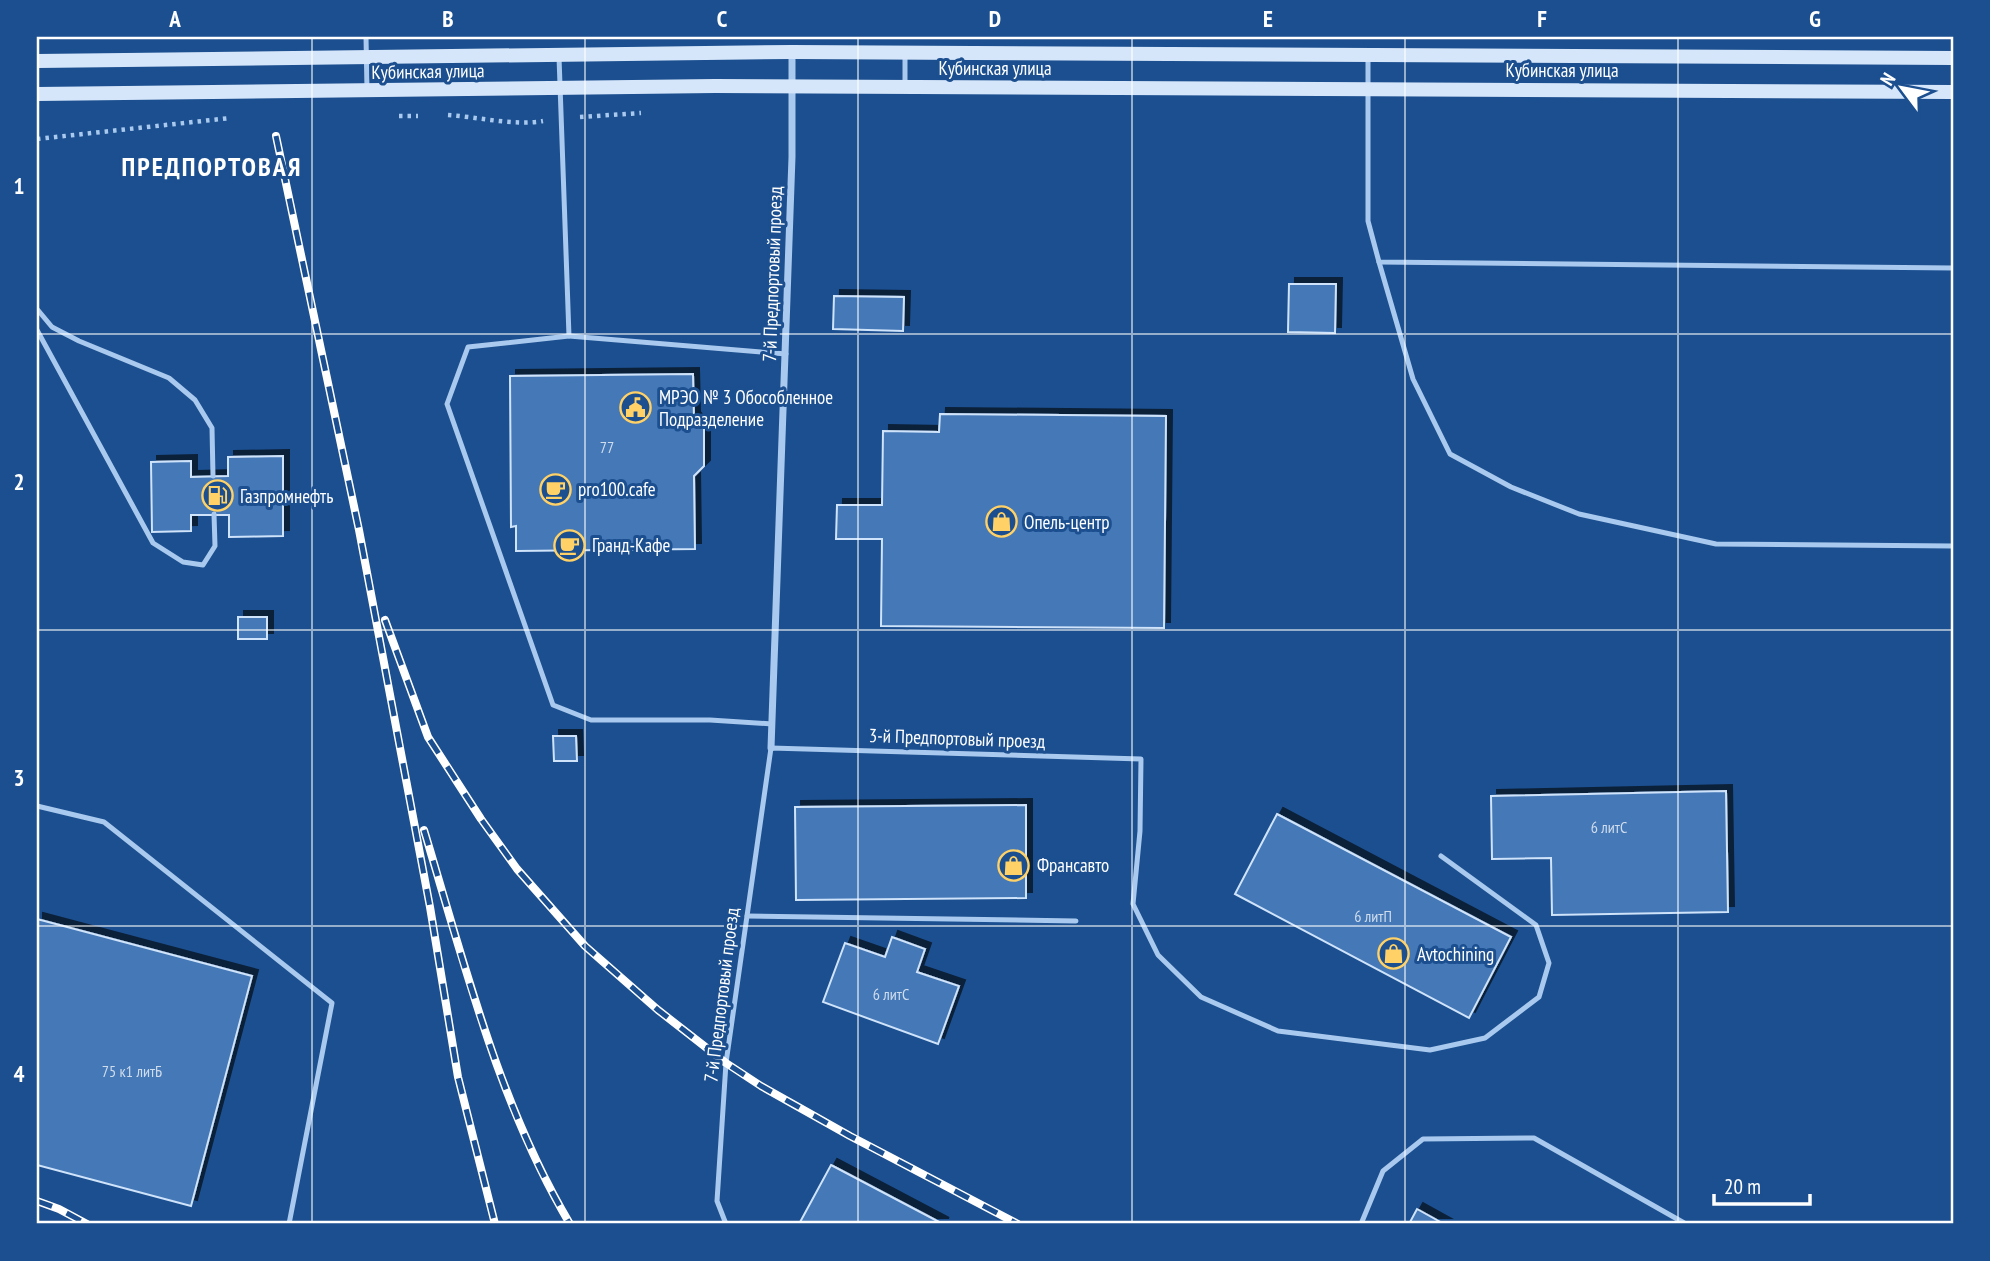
<svg xmlns="http://www.w3.org/2000/svg" width="1990" height="1261" viewBox="0 0 1990 1261" font-family="'PT Sans Narrow',sans-serif">
	<defs>
		<filter id="shadow"><feDropShadow dx="6" dy="-6" stdDeviation="0" flood-color="#0009"/></filter>
	</defs>
	<rect width="100%" height="100%" fill="#1b4f8f"/>
	<g fill="#4478b7" stroke="#cfe3fa" stroke-width="2" filter="url(#shadow)">
		<path d="M1289 284H1336L1335 333 1288 332Z"/>
		<path d="M834 296 904 297 903 331 833 329Z"/>
		<path d="M693 374 694 418 704 428V466L694 476 695 549 516 551V526L511 527 510 376Z"/>
		<path d="M940 414 1166 416 1164 628 881 626 882 539H836L837 505H882L883 431 939 432Z"/>
		<path d="M283 456V536L229 537V515H191V531L152 532 151 462 191 461V477L228 476V457Z"/>
		<rect x="238" y="617" width="29" height="22"/>
		<path d="M553 736H576L577 761H554Z"/>
		<path d="M1726 791 1728 912 1552 915 1551 858 1492 859 1491 796Z"/>
		<path d="M1026 805V898L796 900 795 807Z"/>
		<path d="M1277 814 1511 937 1469 1018 1235 894Z"/>
		<path d="M37 919 252 976 191 1206 37 1165Z"/>
		<path d="M892 937 925 949 917 972 959 986 938 1044 823 1002 845 943 885 957Z"/>
		<path d="M831 1165 943 1224H799Z"/>
		<path d="M1417 1209 1444 1224H1409Z"/>
	</g>
	<g fill="none" stroke-linecap="round" stroke-linejoin="round">
		<g stroke="#a9c9ee" stroke-width="4.5" stroke-dasharray="3.5 5" stroke-linecap="butt">
			<path d="M448 115C478 117 514 126 543 121"/>
			<path d="M399 116H418"/>
			<path d="M580 117 641 113"/>
			<path d="M37 139 230 118"/>
		</g>
		<g stroke="#a9c9ee" stroke-width="5">
			<path d="M366 37 367 90"/>
			<path d="M559 57 569 336 786 354"/>
			<path d="M1368 57V221L1379 262 1953 268"/>
			<path d="M905 85V53"/>
			<path d="M1379 262 1413 379 1450 454 1511 487 1579 514 1716 544 1953 546"/>
			<path d="M37 309 52 327 79 341 169 378 195 400 212 428 213 476"/>
			<path d="M37 330 153 543 183 562 203 565 215 546 214 514"/>
			<path d="M569 336 468 347 447 404 553 705 591 720H710L772 724"/>
			<path d="M37 806 104 822 332 1003 289 1224"/>
			<path d="M747 916 1076 921"/>
			<path d="M726 1224 717 1201 726 1063 771 748 1141 759 1140 831 1133 904 1158 955 1201 997 1278 1031 1430 1050 1485 1038 1539 997 1549 963 1536 925 1441 856"/>
			<path d="M1361 1224 1383 1171 1423 1139 1534 1138 1686 1224"/>
		</g>
		<path stroke="#a9c9ee" stroke-width="7" d="M771 748 792 157V52"/>
		<g stroke="#d6e6fa" stroke-width="14">
			<path d="M37 61 792 52 1953 58"/>
			<path d="M37 94 715 86 1953 92"/>
		</g>
		<defs>
			<g id="rail">
				<path d="M276 136 359 530 430 907 458 1077 495 1224"/>
				<path d="M385 620 428 737 481 819 517 869 585 946 658 1010 726 1063 761 1086 850 1136 1018 1224"/>
				<path d="M424 830C464 962 499 1105 570 1224"/>
				<path d="M37 1201 59 1209 87 1224"/>
			</g>
		</defs>
		<use href="#rail" stroke="#fff" stroke-width="8"/>
		<use href="#rail" stroke="#1b4f8f" stroke-width="5" stroke-dasharray="16" stroke-linecap="butt"/>
	</g>
	<path fill="none" stroke="#fff" stroke-width="2" stroke-opacity="0.55" d="M312 37V1224M585 37V1224M858 37V1224M1132 37V1224M1405 37V1224M1678 37V1224M37 334H1953M37 630H1953M37 926H1953"/>
	<defs>
		<symbol id="civic-ring" viewBox="-11 -11 22 22"><circle r="9.5" fill="#1b4f8f" stroke="#ffd166" stroke-width="1.5"/><path d="M-.6-6.5H3V-4.5H.6V-3L4-1V1h2V6H-6V1h2V-1L-.6-3ZM-1.2 2.5V6h2.4V2.5Z" fill="#ffd166"/></symbol>
		<symbol id="cafe-ring" viewBox="-11 -11 22 22"><circle r="9.5" fill="#1b4f8f" stroke="#ffd166" stroke-width="1.5"/><path d="M-5.5-4.5H6V0H3Q3 3.5 0 3.5H-2.5Q-5.5 3.5-5.5 0ZM3-3.2v2h1.7v-2ZM-6 4.5H4V6H-6Z" fill="#ffd166"/></symbol>
		<symbol id="fuel-ring" viewBox="-11 -11 22 22"><circle r="9.5" fill="#1b4f8f" stroke="#ffd166" stroke-width="1.5"/><path d="M-5.5-6h7V0h2V4h1.3V-2.5L3-4.5l.8-.8L6-3V5H2.5V1h-1V6h-7ZM-4.2-4.7v3.2H.2V-4.7Z" fill="#ffd166"/></symbol>
		<symbol id="shop-ring" viewBox="-11 -11 22 22"><circle r="9.5" fill="#1b4f8f" stroke="#ffd166" stroke-width="1.5"/><path d="M-5-2.5h2.3a2.7 3.5 0 0 1 5.4 0H5L5.5 6h-11ZM-1.5-2.5h3a1.5 2.3 0 0 0-3 0Z" fill="#ffd166"/></symbol>
	</defs>
	<g fill-rule="evenodd">
		<use href="#civic-ring" x="618" y="390" width="35" height="35"/>
		<use href="#cafe-ring" x="538" y="472" width="35" height="35"/>
		<use href="#fuel-ring" x="200" y="478" width="35" height="35"/>
		<use href="#shop-ring" x="984" y="504" width="35" height="35"/>
		<use href="#cafe-ring" x="552" y="528" width="35" height="35"/>
		<use href="#shop-ring" x="996" y="848" width="35" height="35"/>
		<use href="#shop-ring" x="1376" y="936" width="35" height="35"/>
	</g>
	<g text-anchor="middle" stroke-width="6" stroke-linejoin="round" paint-order="stroke">
		<g font-size="16" fill="#d0dded">
			<text x="607" y="453">77</text>
			<text x="1609" y="833">6 литС</text>
			<text x="1373" y="922">6 литП</text>
			<text x="891" y="1000">6 литС</text>
			<text x="132" y="1077">75 к1 литБ</text>
		</g>
		<g font-size="19" fill="#fff" stroke="#1b4f8f">
			<text x="995" y="75">Кубинская улица</text>
			<text x="1562" y="77">Кубинская улица</text>
			<text transform="translate(428 71) rotate(-1)" y="7">Кубинская улица</text>
			<text transform="translate(772 274) rotate(-88)" y="7">7-й Предпортовый проезд</text>
			<text transform="translate(957 738) rotate(2)" y="7">3-й Предпортовый проезд</text>
			<text transform="translate(721 995) rotate(-83)" y="7">7-й Предпортовый проезд</text>
		</g>
		<g font-size="19" fill="#fff" stroke="#1b4f8f" text-anchor="start">
			<text x="659" y="404">МРЭО № 3 Обособленное<tspan x="659" dy="22">Подразделение</tspan></text>
			<text x="578" y="496">pro100.cafe</text>
			<text x="240" y="503">Газпромнефть</text>
			<text x="1024" y="529">Опель-центр</text>
			<text x="592" y="552">Гранд-Кафе</text>
			<text x="1037" y="872">Франсавто</text>
			<text x="1417" y="961">Avtochining</text>
		</g>
		<g font-size="26" font-weight="bold" letter-spacing="2" fill="#fff" stroke="#1b4f8f">
			<text x="212" y="176">ПРЕДПОРТОВАЯ</text>
		</g>
	</g>
	<rect width="1990" height="1261" fill="none" stroke="#1b4f8f" stroke-width="77"/>
	<g transform="translate(1902 88) rotate(302)" stroke="#1b4f8f" stroke-width="5" paint-order="stroke">
	<path d="M0-5L12 26L0 18L-12 26Z" fill="#ffffff"/>
	<text y="-10" font-size="19" font-weight="bold" text-anchor="middle" fill="#ffffff">N</text>
	</g>
	<path d="M1714 1194v10h96v-10" fill="none" stroke="#ffffff" stroke-width="3.5"/>
	<text x="1724" y="1194" font-size="21" fill="#ffffff" stroke="#1b4f8f" stroke-width="5" paint-order="stroke">20 m</text>
	<rect x="38" y="38" width="1914" height="1184" fill="none" stroke="#fff" stroke-width="2.5"/>
	<g font-size="23" text-anchor="middle" font-weight="bold" fill="#fff">
		<text x="175" y="27">A</text>
		<text x="448" y="27">B</text>
		<text x="722" y="27">C</text>
		<text x="995" y="27">D</text>
		<text x="1268" y="27">E</text>
		<text x="1542" y="27">F</text>
		<text x="1815" y="27">G</text>
		<text x="19" y="194">1</text>
		<text x="19" y="490">2</text>
		<text x="19" y="786">3</text>
		<text x="19" y="1082">4</text>
	</g>
</svg>
